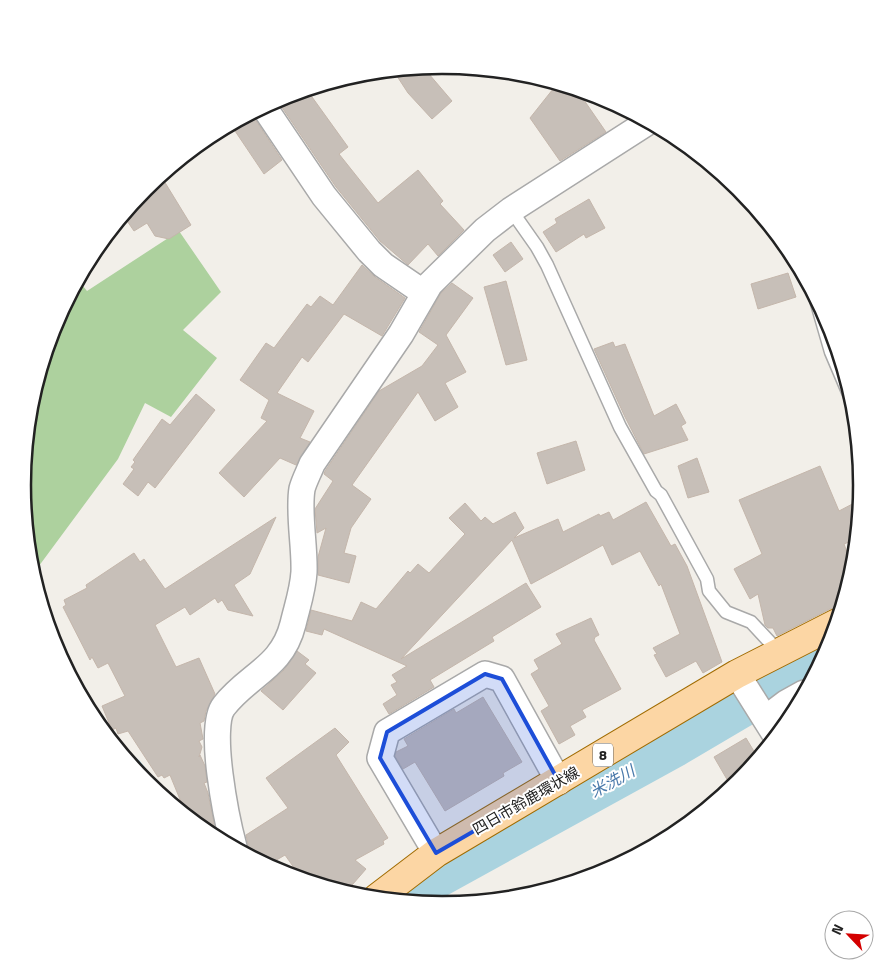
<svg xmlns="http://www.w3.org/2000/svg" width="884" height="970" viewBox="0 0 884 970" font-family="'Titillium Web','Noto Sans JP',sans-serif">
	<rect width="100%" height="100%" fill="#f2efe9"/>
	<path fill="#add19e" d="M179 231 221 292 183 330 217 358 171 417 145 403 118 459 33 574 23 485 31 403 55 324 78 280 87 291Z"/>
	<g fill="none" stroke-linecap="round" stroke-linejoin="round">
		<path stroke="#aad3df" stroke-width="7" d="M111 740 137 763 165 798"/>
		<path stroke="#aad3df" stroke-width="41" d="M403 901 418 888 674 747 822 660"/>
	</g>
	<g fill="#c7bfb8" stroke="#c4b6ab">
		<path d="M423 67 452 101 432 119 408 93 393 70Z"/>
		<path d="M557 84 577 90 606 132 560 161 530 118Z"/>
		<path d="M307 90 348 147 339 154 378 203 418 170 443 201 440 204 464 230 438 256 428 244 408 265 380 241 336 187 277 100Z"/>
		<path d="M251 113 282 160 264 174 231 125Z"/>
		<path d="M161 176 191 225 169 239 155 236 147 223 134 231 123 215 146 188Z"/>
		<path d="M589 199 605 228 586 238 584 234 556 252 543 232 557 223 555 219Z"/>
		<path d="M511 242 523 259 505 272 493 255Z"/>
		<path d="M362 265 375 277 405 298 382 336 344 314 308 362 302 357 277 393 314 411 300 438 310 442 296 465 280 458 244 497 219 473 267 421 261 418 269 400 240 380 266 343 274 348 307 304 311 307 320 296 333 305Z"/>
		<path d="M788 273 796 297 758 309 751 284Z"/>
		<path d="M506 281 527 360 506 365 484 287Z"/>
		<path d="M452 283 473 298 446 335 466 372 445 383 458 407 435 421 418 392 352 485 371 499 351 528 344 553 356 556 349 583 318 575V557L326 528 317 533 315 509 333 481 324 474 325 471 379 391 422 366 438 345 419 332 441 293Z"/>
		<path d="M613 342 615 347 625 344 654 416 676 404 686 423 681 426 688 440 644 454 625 417 594 349Z"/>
		<path d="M196 394 215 410 155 488 148 482 138 496 123 484 134 469 131 467 135 462 133 460 162 419 170 425Z"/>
		<path d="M576 441 585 470 547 484 537 453Z"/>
		<path d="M697 458 709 492 688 498 678 466Z"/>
		<path d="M820 466 839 511 860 500 856 539 844 544 853 569 841 608 830 609 777 636 773 628H768L765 625 758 594 750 599 734 569 762 554 739 500Z"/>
		<path d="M646 502 671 546 675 544 687 566 722 662 703 673 696 661 666 677 654 655 657 654 653 648 680 634 661 584 659 586 640 551 612 565 603 545 531 584 512 540 401 659 526 583 541 607 492 637 494 641 430 680 434 687 389 714 383 704 397 695 391 685 397 682 392 675 407 666 324 629 322 635 306 631 311 610 352 621 361 602 376 609 408 571 410 573 418 564 429 573 465 534 449 518 465 503 481 521 485 517 493 524 515 512 524 528 514 538 558 519 563 532 599 514 600 516 609 512 613 520Z"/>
		<path d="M276 517 250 574 234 585 253 616 228 610 222 600 218 603 215 598 190 615 185 607 155 625 176 667 199 658 215 694 206 711 204 721 200 723 203 739 199 741 202 747 199 757 200 755 205 766 207 782 204 783 208 793 217 838 191 819 188 813 186 814 170 775 164 778 162 775 158 777 128 731 118 734 116 728 112 730 102 706 125 696 108 663 98 668 92 657 90 660 63 607 66 605 64 600 87 588 86 585 134 553 140 562 144 559 165 589Z"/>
		<path d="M591 618 599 635 595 637 594 640 621 689 582 710 586 717 570 726 575 735 559 744 541 711 549 706 531 674 539 669 534 660 562 644 556 634Z"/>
		<path d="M297 651 309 660 305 664 316 673 283 710 261 691 284 670Z"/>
		<path d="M483 697 522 762 503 773 504 776 445 811 415 762 403 769 395 756 396 752 408 746 404 739 454 709 456 713Z"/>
		<path d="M335 728 349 742 336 755 388 838 383 841 384 844 355 860 366 869 346 892 302 879 285 855 268 865 246 854 248 844 246 835 288 808 266 778Z"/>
		<path d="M746 738 758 758 732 788 714 757Z"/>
	</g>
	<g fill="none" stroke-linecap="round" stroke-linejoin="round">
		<defs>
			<g id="lane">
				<path d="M511 210 537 247 547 265 620 427 656 491 661 495 707 579 709 591 726 612 751 622 779 652"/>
				<path d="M816 300 831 352 854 406"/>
			</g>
			<g id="street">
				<path d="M264 107 324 196 369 251 383 265 424 293"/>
				<path d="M737 674 776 736"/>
				<path d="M766 718 786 703 804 693"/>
				<path d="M234 847C227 821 207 726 224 706 249 674 282 668 293 624 297 607 303 590 304 572 305 547 298 512 302 489 304 481 309 472 312 464L401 334 430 284 485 230 511 210 648 122"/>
				<path d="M436 853 380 758 387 732 485 674 502 679 559 782"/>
			</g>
			<path id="primary" d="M377 898 436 853 737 674 837 623"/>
		</defs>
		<use href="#lane" stroke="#a9a9a9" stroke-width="15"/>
		<use href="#street" stroke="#a9a9a9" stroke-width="28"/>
		<use href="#primary" stroke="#a06b00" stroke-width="30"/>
		<use href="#lane" stroke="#fff" stroke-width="12"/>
		<use href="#street" stroke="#fff" stroke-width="25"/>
		<use href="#primary" stroke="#fcd6a4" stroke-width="28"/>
	</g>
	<path fill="#1d4ed8" fill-opacity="0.2" stroke="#1d4ed8" stroke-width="4" stroke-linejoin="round" d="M485 674 502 679 559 782 436 853 380 758 387 732Z"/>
	<g text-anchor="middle" stroke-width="4" stroke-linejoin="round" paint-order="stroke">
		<rect fill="#fff" stroke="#646464" stroke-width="1" x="593" y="743.5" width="20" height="23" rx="4"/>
		<g font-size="14" font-weight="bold" fill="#222">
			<text x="603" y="760">8</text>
		</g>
		<g font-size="15" fill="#222" stroke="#fff">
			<text transform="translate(526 801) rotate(-30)" y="5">四日市鈴鹿環状線</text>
		</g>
		<g font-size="16" font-style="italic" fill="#4a7aab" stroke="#fff">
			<text transform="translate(612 781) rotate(-29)" y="6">米洗川</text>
		</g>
	</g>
	<path d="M0 0H884V970H0ZM31 485a411 411 0 1 1 822 0a411 411 0 1 1-822 0Z" fill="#fff" fill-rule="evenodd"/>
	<path fill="none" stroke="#222" stroke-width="2.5" d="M31 485a411 411 0 1 1 822 0a411 411 0 1 1-822 0Z"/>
	<g transform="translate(849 935) rotate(295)"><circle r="24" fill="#ffffff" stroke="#a7a7a7"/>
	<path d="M0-4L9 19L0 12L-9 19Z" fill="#d40000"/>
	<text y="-8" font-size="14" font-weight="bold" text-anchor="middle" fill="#222222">N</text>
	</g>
</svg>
